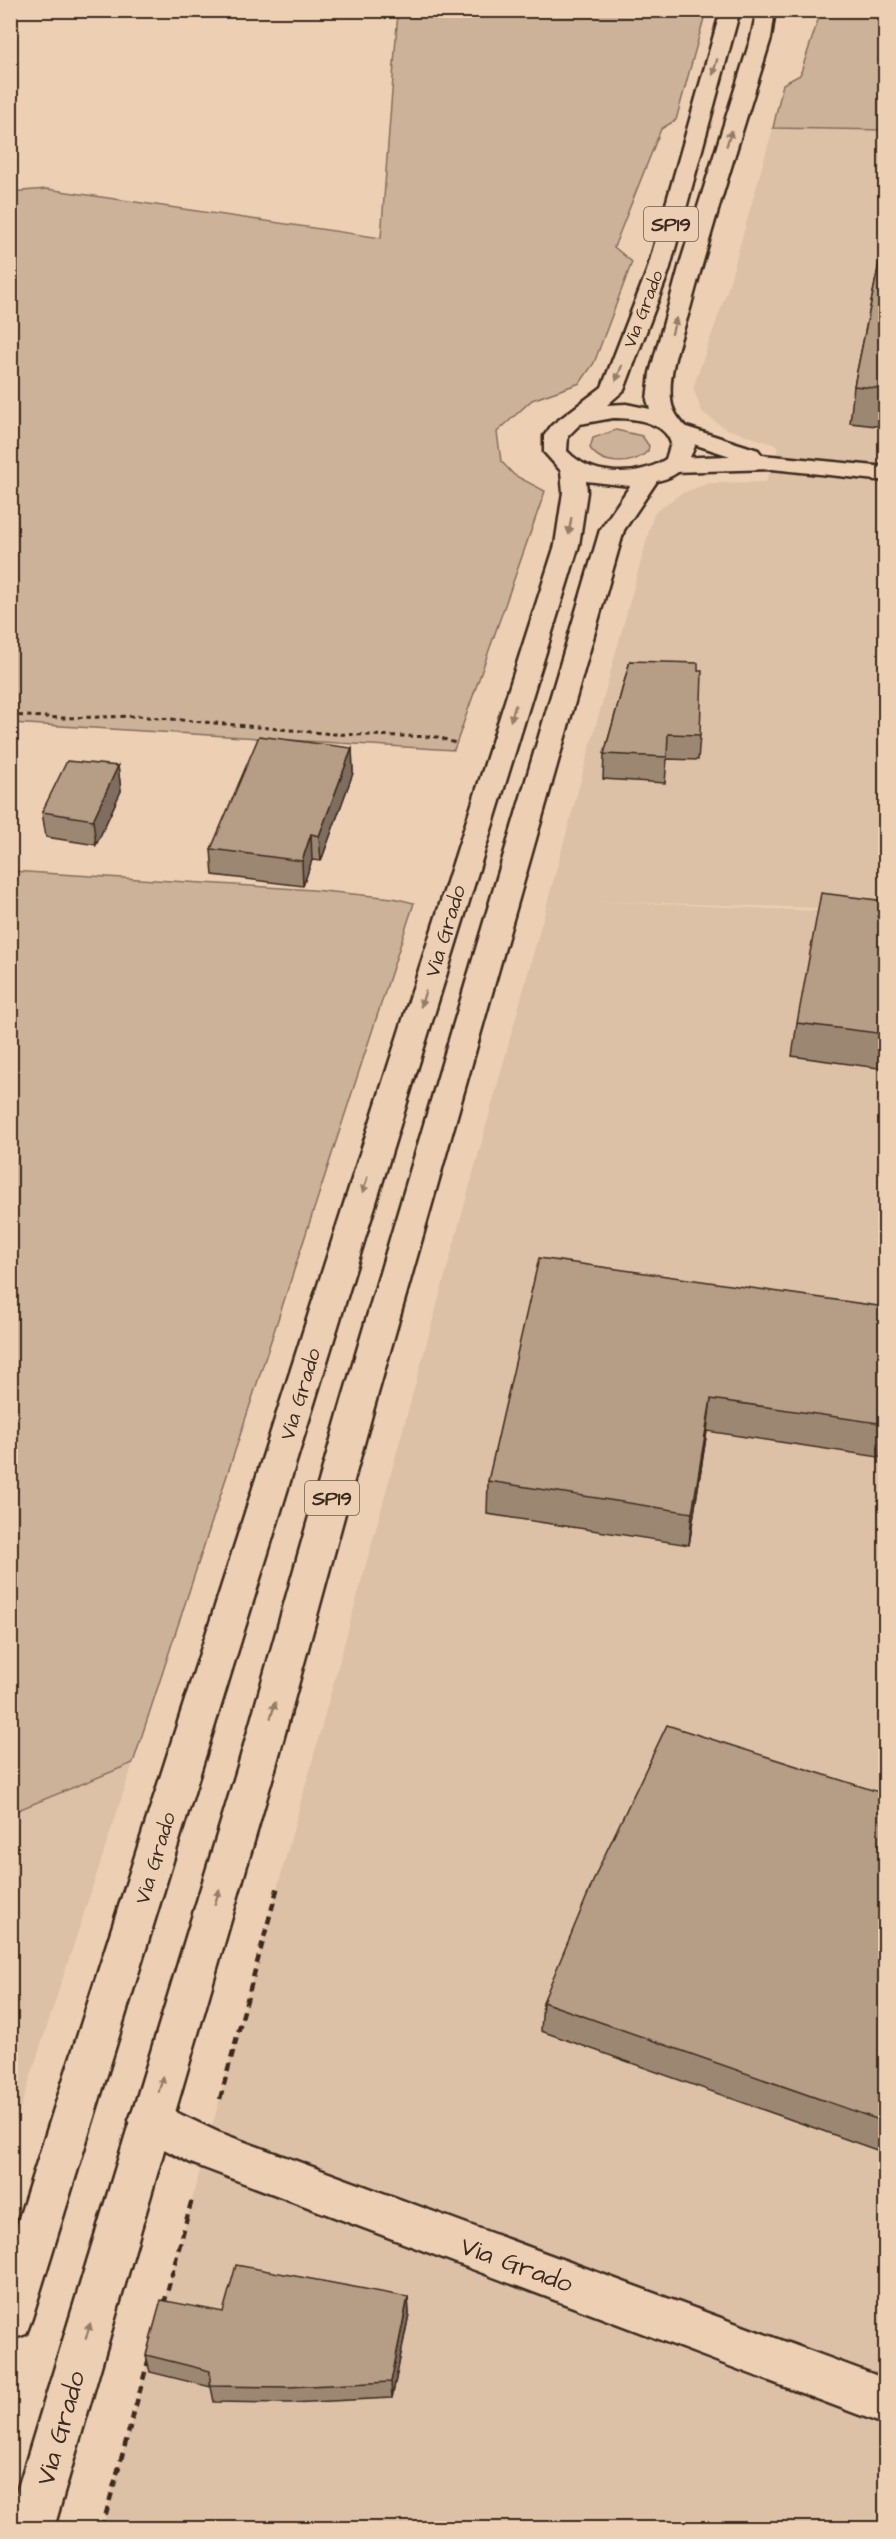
<svg xmlns="http://www.w3.org/2000/svg" width="896" height="2539" viewBox="0 0 896 2539" font-family="'Architects Daughter',sans-serif">
	<rect width="100%" height="100%" fill="#edd0b4"/>
	<filter id="ink" filterUnits="userSpaceOnUse"><feTurbulence type="fractalNoise" baseFrequency=".0167" numOctaves="2"/><feDisplacementMap in="SourceGraphic" scale="12" xChannelSelector="R" yChannelSelector="G"/><feConvolveMatrix kernelMatrix="1 2 1 2 8 2 1 2 1" color-interpolation-filters="sRGB"/></filter>
	<g filter="url(#ink)">
		<g fill="#dcc1a6">
			<path d="M773 128 885 130V910L596 901 885 914V2528H102L654 513 680 494 709 483 766 482 779 446 724 428 702 412 693 388 727 291Z"/>
			<path d="M133 1763 11 2137V1813Z"/>
		</g>
		<g fill="#ccb299" stroke="#846e5c" stroke-width="1.5">
			<path d="M398 11H706L676 120 661 129 614 247 632 262 594 363 580 383 532 400 497 432 501 461 514 475 545 491 454 750 11 723 10 192 47 189 381 238Z"/>
			<path d="M821 11H885V130L773 128 783 84 800 75Z"/>
			<path d="M616 430 642 436 649 446 648 451C633 466 602 466 590 448L593 438Z"/>
			<path d="M11 871 313 890 393 898 414 903 133 1763 11 1813Z"/>
		</g>
		<g fill="none" stroke-linecap="round" stroke-linejoin="round">
			<defs>
				<g id="minor">
					<path d="M677 424 758 450 762 455 886 467V481L772 469 673 472 665 470 661 465 665 460 673 458 730 456 669 436 665 431 669 426Z"/>
					<path d="M150 2100 218 2132 886 2379V2425L191 2163 135 2134 129 2120 135 2106Z"/>
				</g>
				<path id="major" d="M721 10H740L669 271 624 390 607 405 626 404 650 409 647 400 650 373 680 264 751 38 757 10H775L771 38C744 127 715 215 691 305 683 334 668 368 671 399 672 419 692 427 695 446 687 466 679 476 657 481L624 530 373 1411 276 1766 54 2528H10V2514L238 1766 339 1411 600 530 630 486 586 481 587 492 579 545 32 2318 26 2334 10 2340V2246L555 545 563 492 561 471 544 452V436L552 425 602 387 647 271ZM613 418C632 418 664 421 671 443L666 459C637 478 591 477 567 451L568 436 580 424Z"/>
			</defs>
			<use href="#minor" stroke="#3b2a1e" stroke-width="5"/>
			<use href="#major" stroke="#3b2a1e" stroke-width="5"/>
			<path stroke="#3b2a1e" stroke-width="3" stroke-dasharray="4.5 4" stroke-linecap="butt" d="M10 715 62 718 138 716 334 734 438 737 458 744"/>
			<g stroke="#3b2a1e" stroke-width="4.5" stroke-dasharray="8 6" stroke-linecap="butt">
				<path d="M220 2099 278 1886"/>
				<path d="M164 2304 192 2199"/>
				<path d="M102 2528 149 2358"/>
			</g>
			<use href="#minor" fill="#edd0b4" fill-rule="evenodd"/>
			<use href="#major" fill="#edd0b4" fill-rule="evenodd"/>
		</g>
		<g fill="#9c8773" stroke="#3b2a1e" stroke-width="1.5">
			<path d="M885 234V427L850 423 854 386Z"/>
			<path d="M630 661 700 735 698 760 667 759 665 783 603 779 604 754Z"/>
			<path d="M352 748 353 773 321 861 312 860 303 886 213 875 211 849Z"/>
			<path d="M118 766 121 791 96 845 46 837 42 812Z"/>
			<path d="M885 787V812L882 811Z"/>
			<path d="M885 901V1069L792 1056 797 1023Z"/>
			<path d="M885 1129V1163L881 1162Z"/>
			<path d="M885 1307V1458L707 1431 689 1545 487 1514 488 1481Z"/>
			<path d="M885 1794V2153L541 2031 543 2002Z"/>
			<path d="M408 2297 409 2314 392 2398 290 2403 214 2402 211 2387 150 2372 146 2355 223 2312Z"/>
		</g>
		<g fill="#7f6e5e" stroke="#3b2a1e" stroke-width="1.5">
			<path d="M352 748 353 773 321 861 319 836Z"/>
			<path d="M118 766 121 791 96 845 93 820Z"/>
			<path d="M311 834 312 860 303 886 302 861Z"/>
			<path d="M711 1399 707 1431 689 1545 692 1513Z"/>
			<path d="M408 2297 409 2314 392 2398 391 2382Z"/>
		</g>
		<g fill="#b59d86" stroke="#3b2a1e" stroke-width="1.5">
			<path d="M885 234V389L854 386Z"/>
			<path d="M630 661 698 663V671H702L700 735 668 734 667 757 604 754Z"/>
			<path d="M259 736 352 748 319 836 311 834 302 861 211 849Z"/>
			<path d="M67 761 118 766 93 820 42 812Z"/>
			<path d="M821 893 885 901V1034L797 1023Z"/>
			<path d="M539 1258 885 1307V1424L711 1399 692 1513 488 1481Z"/>
			<path d="M667 1725 885 1794V2122L543 2002 599 1867Z"/>
			<path d="M236 2265 408 2297 391 2382 288 2387 210 2386V2371L146 2355 161 2300 223 2312Z"/>
		</g>
		<defs><path id="oneway-solid" d="M-6-.8H1V-3.2L6.5 0L1 3.2V.8H-6Z" transform="scale(1.5)"/></defs>
		<g fill="#947d69">
			<use href="#oneway-solid" transform="translate(715 67) rotate(106)"/>
			<use href="#oneway-solid" transform="translate(729 138) rotate(-73)"/>
			<use href="#oneway-solid" transform="translate(674 326) rotate(-75)"/>
			<use href="#oneway-solid" transform="translate(619 373) rotate(111)"/>
			<use href="#oneway-solid" transform="translate(570 526) rotate(99)"/>
			<use href="#oneway-solid" transform="translate(513 713) rotate(108)"/>
			<use href="#oneway-solid" transform="translate(423 999) rotate(107)"/>
			<use href="#oneway-solid" transform="translate(365 1185) rotate(107)"/>
			<use href="#oneway-solid" transform="translate(273 1710) rotate(-74)"/>
			<use href="#oneway-solid" transform="translate(217 1897) rotate(-73)"/>
			<use href="#oneway-solid" transform="translate(161 2084) rotate(-73)"/>
			<use href="#oneway-solid" transform="translate(88 2331) rotate(-74)"/>
		</g>
	</g>
	<g text-anchor="middle" stroke-width="4.5" stroke-linejoin="round" paint-order="stroke">
		<g font-size="18" fill="#3b2a1e" stroke="#edd0b4">
			<text transform="translate(643 309) rotate(-69)" y="6">Via Grado</text>
		</g>
		<g fill="#edd0b4" stroke="#705c4b" stroke-width="1.5">
			<rect x="644" y="207" width="54" height="34" rx="4.5"/>
			<rect x="305" y="1481" width="54" height="34" rx="4.5"/>
		</g>
		<g font-size="20" font-weight="bold" fill="#3b2a1e">
			<text x="671" y="231">SP19</text>
			<text x="332" y="1505">SP19</text>
		</g>
		<g font-size="21" fill="#3b2a1e" stroke="#edd0b4">
			<text transform="translate(445 931) rotate(-73)" y="7">Via Grado</text>
			<text transform="translate(300 1394) rotate(-73)" y="7">Via Grado</text>
			<text transform="translate(155 1858) rotate(-73)" y="7">Via Grado</text>
		</g>
		<g font-size="26" fill="#3b2a1e" stroke="#edd0b4">
			<text transform="translate(517 2264) rotate(20)" y="9">Via Grado</text>
			<text transform="translate(60 2428) rotate(-74)" y="9">Via Grado</text>
		</g>
	</g>
	<rect width="896" height="2539" fill="none" stroke="#edd0b4" stroke-width="36"/>
	<rect x="18" y="18" width="860" height="2503" fill="none" stroke="#3b2a1e" stroke-width="2" filter="url(#ink)"/>
</svg>
